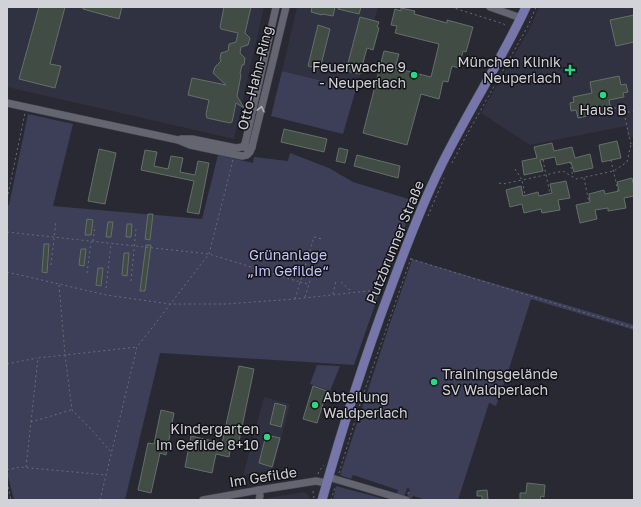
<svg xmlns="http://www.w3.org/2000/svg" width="641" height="507" viewBox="0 0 641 507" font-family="'Golos Text',sans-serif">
	<rect width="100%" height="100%" fill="#282933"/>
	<g fill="#303141">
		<path d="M7 7H264L234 139 7 87Z"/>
		<path d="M297 7H378L356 89 282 71Z"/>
		<path d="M539 7H634V136L628 138 626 126 530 145 481 113 530 28Z"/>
		<path d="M264 397 290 404 273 470 243 475Z"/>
		<path d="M305 492 309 496V500H266L267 498Z"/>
	</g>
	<g fill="#3d3e58">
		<path d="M282 71 356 89 343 134 271 116Z"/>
		<path d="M28 114 73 124 53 206 202 219 218 155 253 163 254 157 288 161 290 153 329 168 353 182 415 201 383 282 354 365 160 353 125 500H14L7 473 9 472 7 466V205H9Z"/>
		<path d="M412 259 634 325V330L531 299 508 372 496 406 489 403 458 500H427L413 496 411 500 407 498 410 489 407 488 404 497 397 494 398 490 353 475 351 479 340 475 389 326 411 263Z"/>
		<path d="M317 365 340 366 330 391 310 384Z"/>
		<path d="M336 486 388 500H333Z"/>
	</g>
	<g fill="#414c45" stroke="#657068">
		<path d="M39 7H65L50 64 61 66 55 88 19 79Z"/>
		<path d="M83 7H122L119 19 83 9Z"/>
		<path d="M224 7H251L245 33 250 38 248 45 241 47 240 53 245 58 244 65H242L240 74 241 75 237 96 244 108 236 103 232 122 230 123 207 118 206 114 209 100 188 95 192 78 226 85 213 73 215 67 221 61 220 59 221 53 228 51 229 44 236 42 238 33 221 29 220 27Z"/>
		<path d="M312 7H335L333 16 322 14V15L311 12Z"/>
		<path d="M339 7H361L359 14 338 9Z"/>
		<path d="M401 8 415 11 414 14 447 23V20L473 27 466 52 463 51 459 68 452 66 448 82 443 81 439 99 421 94 407 145 363 133 384 51 399 54 395 68 431 77 439 44 395 33 397 26 391 25 395 9 401 11Z"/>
		<path d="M634 15V42L616 46 610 20Z"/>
		<path d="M360 17 379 22 377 27 379 28 373 50 367 48 360 74 346 71Z"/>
		<path d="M318 25 330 29 320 69 308 66Z"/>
		<path d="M619 76 621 85 626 84 628 92 623 93 624 97 609 100 611 111 578 118 576 110 571 111 570 103 574 102 573 97 592 93 590 82Z"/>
		<path d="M284 129 327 139 324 152 281 142Z"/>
		<path d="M617 141 621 158 602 162 599 145Z"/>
		<path d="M552 143 554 151 572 147 575 158 590 154 593 168 574 172 571 162 557 165 555 157 540 160 543 171 524 175 522 161 537 158 534 147Z"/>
		<path d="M339 148 348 150 345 163 336 161Z"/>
		<path d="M99 149 116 153 105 204 88 201Z"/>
		<path d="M145 150 157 152 154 166 168 169 171 156 183 158 180 172 195 175 198 161 209 163 199 214 187 212 194 181 141 170Z"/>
		<path d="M357 155 400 166 398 178 354 166Z"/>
		<path d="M632 178 634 187V196L624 198 626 208 608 211V208L595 210 597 219 580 223 576 205 590 202 589 194 604 190 605 194 619 191 617 182Z"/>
		<path d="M566 181 570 198 558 200 560 210 542 213 541 209 524 213 522 204 510 207 506 190 521 186 523 196 538 192 539 196 552 193 550 184Z"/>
		<path d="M148 214H153L150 240 145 239Z"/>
		<path d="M87 219 93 220 91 235H85Z"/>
		<path d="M108 222H113L111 237H106Z"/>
		<path d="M127 224H132L131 237H126Z"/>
		<path d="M44 244H49L47 273 42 272Z"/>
		<path d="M146 245H151L145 291H140Z"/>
		<path d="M81 249H86L84 266 79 265Z"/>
		<path d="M124 253H129L127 276 122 275Z"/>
		<path d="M98 268H103L101 286 96 285Z"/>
		<path d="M239 366 254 369 238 446 231 445 229 457 216 454 212 473 185 467 191 436 222 443Z"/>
		<path d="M313 386 327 391 317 423 303 419Z"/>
		<path d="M275 403 286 406 281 427 270 424Z"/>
		<path d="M161 410 174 413 166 455 160 453 151 493 138 490 148 443 154 444Z"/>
		<path d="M266 435 280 438 272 467 259 463Z"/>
		<path d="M527 483 545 485 544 497 541 496 540 500H520V493H526Z"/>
		<path d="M487 490 488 500H482V496H477V491Z"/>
	</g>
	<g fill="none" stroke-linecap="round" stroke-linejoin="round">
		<defs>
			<g id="minor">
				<path d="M490 7 521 18"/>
				<path d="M7 103 178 140 190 145 242 156 247 155 250 152 252 147 286 7"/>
				<path d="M181 139H192L236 148 242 147 245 144"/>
				<path d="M252 147 247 149 245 147V144L276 7"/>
				<path d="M328 477 406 500"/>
				<path d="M203 500 259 490 316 481 326 483"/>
				<path d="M259 500 260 496 259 490"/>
			</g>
			<path id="major" d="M322 500C342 429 364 359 390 290 405 249 420 209 439 170 466 114 500 63 526 7"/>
		</defs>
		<use href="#minor" stroke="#47474f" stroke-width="8"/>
		<use href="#major" stroke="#47474f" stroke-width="10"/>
		<g stroke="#6c6d76" stroke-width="1" stroke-dasharray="2 3" stroke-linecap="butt">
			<path d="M451 7 504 24 506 27"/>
			<path d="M610 105 624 113 634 111"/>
			<path d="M624 113 631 144"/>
			<path d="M543 160 550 194"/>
			<path d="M611 160 618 191"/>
			<path d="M570 162 573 177"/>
			<path d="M452 163 465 138 528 26 536 7"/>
			<path d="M515 169 522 180 563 171 576 179 614 171 627 162 631 144H634"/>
			<path d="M584 178 589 203"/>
			<path d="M499 183 503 184 522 180 525 195"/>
			<path d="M7 199 25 113"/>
			<path d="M428 216 444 178"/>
			<path d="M7 232 209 254 300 282"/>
			<path d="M93 241 95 226"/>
			<path d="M411 259 634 328"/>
			<path d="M51 265 56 221"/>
			<path d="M7 272 106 295 170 304H226L295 299 368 291H381"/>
			<path d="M87 273 91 242"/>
			<path d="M131 281 136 229"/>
			<path d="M300 282 309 284"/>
			<path d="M341 282 350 290 351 292"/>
			<path d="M59 285 65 354 72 410 91 429 111 452"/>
			<path d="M106 288 111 244"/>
			<path d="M333 294 336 281"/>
			<path d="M305 297 320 249"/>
			<path d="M295 299 314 237 322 239"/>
			<path d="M7 364 37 358"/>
			<path d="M31 422 38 358 137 347"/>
			<path d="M26 467 31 422 71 410"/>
			<path d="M7 470 20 467 106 475"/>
			<path d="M339 473 361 401 411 258"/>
			<path d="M318 474 319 471 324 465"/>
			<path d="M7 482 11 500"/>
			<path d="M408 494 409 489"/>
			<path d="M314 498 313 492 314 489"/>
			<path d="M100 500 137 347 209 254 233 160"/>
			<path d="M331 500 335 487"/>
		</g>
		<use href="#minor" stroke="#646571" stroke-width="7"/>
		<use href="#major" stroke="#7676ab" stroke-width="9"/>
	</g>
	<defs><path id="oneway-chevron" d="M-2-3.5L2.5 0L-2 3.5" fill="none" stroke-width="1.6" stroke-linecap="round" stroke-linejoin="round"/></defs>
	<use stroke="#b1b1ba" href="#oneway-chevron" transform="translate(261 109) rotate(-77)"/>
	<g fill="#2ad884" stroke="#121216" stroke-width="1.5">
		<path d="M568 64h4v4h4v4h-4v4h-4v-4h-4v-4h4z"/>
		<circle cx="414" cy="75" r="4"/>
		<circle cx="603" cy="95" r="4"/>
		<circle cx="434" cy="382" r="4"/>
		<circle cx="315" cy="405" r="4"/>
		<circle cx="267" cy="437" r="4"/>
	</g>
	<g text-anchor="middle" stroke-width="3" stroke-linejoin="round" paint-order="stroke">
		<g font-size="14" fill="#d2d2d9" stroke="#121216" text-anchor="end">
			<text x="561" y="67">München Klinik<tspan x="561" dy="16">Neuperlach</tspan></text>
			<text x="406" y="72">Feuerwache 9<tspan x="406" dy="16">- Neuperlach</tspan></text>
			<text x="603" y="115" text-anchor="middle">Haus B</text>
			<text x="442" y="379" text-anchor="start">Trainingsgelände<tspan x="442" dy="16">SV Waldperlach</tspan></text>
			<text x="323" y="402" text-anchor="start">Abteilung<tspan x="323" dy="16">Waldperlach</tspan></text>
			<text x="259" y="434">Kindergarten<tspan x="259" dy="16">Im Gefilde 8+10</tspan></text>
		</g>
		<g font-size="14" fill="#d2d2d9" stroke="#121216">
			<text transform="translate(255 78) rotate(-76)" y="5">Otto-Hahn-Ring</text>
			<text transform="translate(395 242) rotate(-68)" y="5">Putzbrunner Straße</text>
			<text transform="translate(263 477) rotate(-9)" y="5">Im Gefilde</text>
		</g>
		<g font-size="14" fill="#c5c7fd" stroke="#121216">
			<text x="288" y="260">Grünanlage<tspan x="288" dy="16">„Im Gefilde“</tspan></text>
		</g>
	</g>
	<rect width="641" height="507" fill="none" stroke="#d2d2d9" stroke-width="16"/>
</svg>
